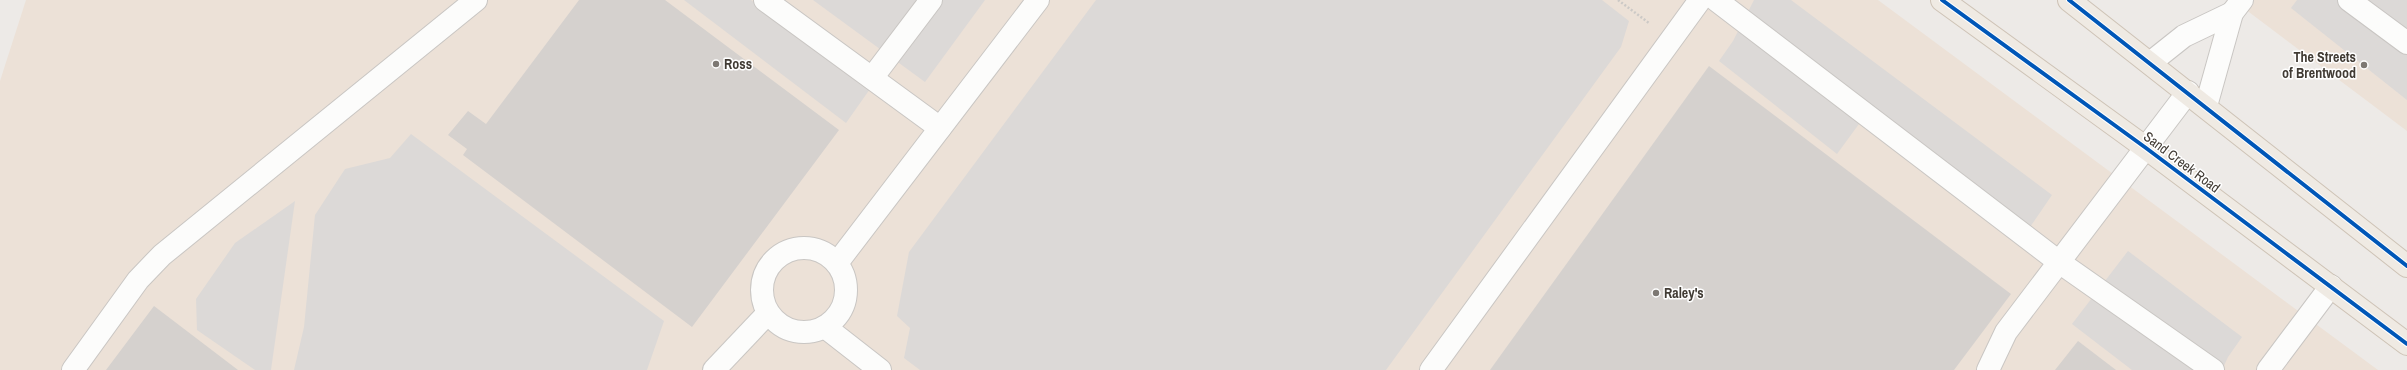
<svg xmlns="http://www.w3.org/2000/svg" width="2407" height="370" viewBox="0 0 2407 370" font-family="'Archivo Narrow',sans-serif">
	<rect width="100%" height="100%" fill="#edeae7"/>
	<g fill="#ece1d7">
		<path d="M26 0H1878L2378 370H0V81Z"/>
		<path d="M2233 0H2407V131Z"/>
	</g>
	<g fill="#dcd9d7">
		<path d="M684 0H751L870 89 846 123Z"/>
		<path d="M813 0H985L925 82Z"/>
		<path d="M1096 0H1602L1629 21 1621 47 1386 370H920L904 358 910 328 897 316 909 252Z"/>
		<path d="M1754 0H1791L2052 195 2026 233 1867 113 1837 154 1719 61 1733 41Z"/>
		<path d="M2297 0H2407V100L2291 8Z"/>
		<path d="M411 134 664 321 647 370H294L304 327 315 215 345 169 390 158Z"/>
		<path d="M295 201 271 370H255L197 330 196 299 235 243Z"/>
		<path d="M2128 251 2242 337 2228 357 2222 370H2132L2072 324Z"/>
	</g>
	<g fill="#d5d1ce">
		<path d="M579 0H665L839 130 692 327 463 155 467 149 448 135 468 111 486 124Z"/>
		<path d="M1709 66 2011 294 1954 370H1490Z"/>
		<path d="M154 306 238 370H106Z"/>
		<path d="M2078 341 2116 370H2055Z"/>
	</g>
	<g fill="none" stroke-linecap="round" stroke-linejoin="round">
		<defs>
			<g id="minor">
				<path d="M765 0 940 128"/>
				<path d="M1716 0 2059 262 2213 370"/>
				<path d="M2349 0 2407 43"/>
				<path d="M2150 63 2184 36 2232 13"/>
				<path d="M872 78 931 0"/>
				<path d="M2206 106 2232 13 2242 0"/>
				<circle cx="804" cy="290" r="42"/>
				<path d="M837 263 1038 0"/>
				<path d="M825 327 880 370"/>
				<path d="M73 370 138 280 162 255 476 0"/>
				<path d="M714 370 768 313"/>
				<path d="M1431 370 1700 0"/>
				<path d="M1988 370 2006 332 2188 92"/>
				<path d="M2268 370 2331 286"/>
			</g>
			<g id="major">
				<path d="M1942 0 2146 148 2407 344"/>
				<path d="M2069 0 2407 266"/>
			</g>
		</defs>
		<use href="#minor" stroke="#c9c6c3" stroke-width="24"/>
		<use href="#major" stroke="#cec3b6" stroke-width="24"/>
		<path stroke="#ccc9c6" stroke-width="2.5" stroke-dasharray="2 2" stroke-linecap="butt" d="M1618 0 1649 23"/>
		<use href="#minor" stroke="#fcfcfb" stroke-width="22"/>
		<use href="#major" stroke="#efeae3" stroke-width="22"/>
		<defs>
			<g id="cycleway">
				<path d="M1942 0 2146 148 2407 344"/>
				<path d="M2069 0 2407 266"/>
			</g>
		</defs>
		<use href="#cycleway" stroke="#fff" stroke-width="6"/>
		<use href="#cycleway" stroke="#0057b8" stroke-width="4"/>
	</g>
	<g fill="#7d7873" stroke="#fff" stroke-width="1.5">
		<circle cx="716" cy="64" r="4"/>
		<circle cx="2364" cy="65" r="4"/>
		<circle cx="1656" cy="293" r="4"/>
	</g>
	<g text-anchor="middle" stroke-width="3" stroke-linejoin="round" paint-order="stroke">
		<g font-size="14" font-weight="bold" fill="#413b34" stroke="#fff" text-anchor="start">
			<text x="2356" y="62" text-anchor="end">The Streets<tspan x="2356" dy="16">of Brentwood</tspan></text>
			<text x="724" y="69">Ross</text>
			<text x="1664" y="298">Raley's</text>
		</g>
		<g font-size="14" fill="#413b34" stroke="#fff">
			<text transform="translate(2182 162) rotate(37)" y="5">Sand Creek Road</text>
		</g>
	</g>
</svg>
